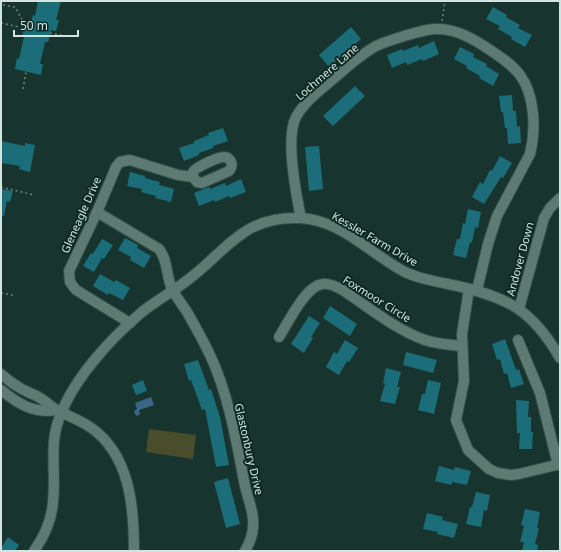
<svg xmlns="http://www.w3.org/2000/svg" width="561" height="552" viewBox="0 0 561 552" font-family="'Noto Sans',sans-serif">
	<rect width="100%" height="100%" fill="#18342e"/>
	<path fill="#4a4d2c" d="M149 429 196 435 193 459 146 452Z"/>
	<path fill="#39678a" d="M151 397 154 405 139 410 140 414 137 416 135 414 134 411 137 409 135 403Z"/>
	<g fill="#1c6d7a">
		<path d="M38 1H61L56 20H59L56 31 51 30 48 42H45L40 64H43L41 75 15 69 17 58 19 59 24 37 22 36 25 25 30 26 33 15 35 16Z"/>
		<path d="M493 7 507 15 506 17 520 25 518 28 532 35 525 47 511 39 512 37 498 29 500 26 486 19Z"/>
		<path d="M351 27 361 39 329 67 319 55Z"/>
		<path d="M434 41 439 54 423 61 422 59 407 65 406 62 392 68 387 55 402 49 403 51 418 45 419 48Z"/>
		<path d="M460 47 474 54 473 57 487 64 486 66 499 74 493 86 479 78 480 76 466 68 467 66 454 59Z"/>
		<path d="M355 86 365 96 333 126 323 116Z"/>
		<path d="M512 95 513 111H516L517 127 520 126 521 143 508 144 507 128H505L503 112H501L499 96Z"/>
		<path d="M223 128 228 141 213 146V148L199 153V155L184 161 179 148 194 143V141L209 135 208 133Z"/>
		<path d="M1 141 25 146V143L35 145 30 172 19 169 20 166 1 163Z"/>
		<path d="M319 146 323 189 309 191 305 147Z"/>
		<path d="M500 156 512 163 503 178 501 177 484 204 472 197 480 182 483 184 490 170 492 171Z"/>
		<path d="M130 172 145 176V178L160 182 159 185 174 189 171 202 155 198 156 196 141 192 142 189 127 186Z"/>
		<path d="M241 179 246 192 230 198 229 196 215 202 214 200 199 206 194 193 209 187 210 189 225 183 226 186Z"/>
		<path d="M1 189 13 191 10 202 7 201 4 216H1Z"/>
		<path d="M468 209 481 212 478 228 475 227 472 243 470 242 466 258 453 255 457 239H460L463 223 465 224Z"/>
		<path d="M125 238 138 245 137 248 151 256 144 268 130 260 131 257 118 250Z"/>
		<path d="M102 239 113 245 104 259 102 258 94 272 83 266 91 253 93 254Z"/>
		<path d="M100 274 114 282 116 280 130 288 123 300 109 293 108 295 93 286Z"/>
		<path d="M330 306 357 324 350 336 323 318Z"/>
		<path d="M309 316 320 323 311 337 313 338 304 353 291 344Z"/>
		<path d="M505 339 516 370 519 369 524 384 511 388 507 373 504 374 500 359 497 360 492 344Z"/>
		<path d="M345 340 358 348 349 362 347 361 339 375 326 367 334 352 337 354Z"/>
		<path d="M406 352 437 360 433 373 403 365Z"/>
		<path d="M198 360 209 390 211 389 220 417 229 465 216 467 205 409 202 410 191 380 189 381 184 364Z"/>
		<path d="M386 368 401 372 397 387H400L395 404 380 401 385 384 383 383Z"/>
		<path d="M143 380 147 391 136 395 132 385Z"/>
		<path d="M428 380 441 383 434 414 418 410 422 394H425Z"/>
		<path d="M516 400 529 401 528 417H531V432H533L532 449H519L520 433H517Z"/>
		<path d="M439 466 454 470 455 467 471 471 467 485 452 482 451 485 435 481Z"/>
		<path d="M228 478 240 524 226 528 214 482Z"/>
		<path d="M476 492 490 495 487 511 484 510 481 527 466 524 470 507H472Z"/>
		<path d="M525 509 540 512 537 528H539L535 544 538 545 537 551H522L524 542H520L524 526 521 525Z"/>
		<path d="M427 513 443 517 442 520 458 524 454 538 437 534 438 532 423 529Z"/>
		<path d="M8 537 19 545 15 551H1V548Z"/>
	</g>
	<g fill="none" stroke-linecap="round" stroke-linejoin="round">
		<defs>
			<g id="minor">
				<path d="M97 212 159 249C168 260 166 276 172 289 176 297 182 304 187 312 195 326 203 340 210 355 228 393 236 439 244 481 246 494 252 506 253 519 254 530 251 541 245 551"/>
				<path d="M301 218C296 194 287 145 294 122 299 106 320 90 332 80 346 68 360 55 376 46 385 42 395 39 404 36 414 33 424 30 434 29 453 28 468 36 484 46 496 54 511 63 520 75 535 95 536 130 530 154L497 216 488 244 477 290"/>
				<path d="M469 289 462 334 464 381 456 420 468 450 489 469 498 473 511 475 519 474 560 464"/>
				<path d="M519 309 544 218 550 208 560 198"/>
				<path d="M130 323 76 290 70 282 69 271 97 212 116 167 120 162 130 160 178 175 193 177 197 182 202 183 229 171C231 168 233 166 231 162 230 159 227 157 224 157 218 157 196 167 193 172V177"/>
				<path d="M279 337C288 323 306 285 323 284 330 283 336 287 341 289 369 307 394 329 425 340 437 344 450 345 462 346"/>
				<path d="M518 340 540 393 558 465"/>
				<path d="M1 374C9 381 17 387 26 391 31 394 36 395 40 398 46 401 51 407 57 410 68 416 80 420 90 427 130 454 134 507 134 551"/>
				<path d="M1 390C17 403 34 414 55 410"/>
				<path d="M34 551C44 537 52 519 53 501 56 476 50 449 57 425 69 383 110 339 142 312 157 300 174 291 189 279 229 248 244 216 300 218 342 220 370 254 405 272 419 279 438 282 453 285 507 297 532 309 560 358"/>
			</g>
		</defs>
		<use href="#minor" stroke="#384f4b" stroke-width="12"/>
		<g stroke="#6f8580" stroke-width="1.5" stroke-dasharray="2 3" stroke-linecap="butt">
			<path d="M3 5 15 7 25 25"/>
			<path d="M1 12H2"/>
			<path d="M442 21 445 1"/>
			<path d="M1 23 24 28"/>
			<path d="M50 33 66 36"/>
			<path d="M23 89 26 72"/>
			<path d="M1 187 34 195"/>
			<path d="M1 293 13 295"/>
		</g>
		<use href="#minor" stroke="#5d7a73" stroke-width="10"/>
	</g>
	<g text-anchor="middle" stroke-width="4" stroke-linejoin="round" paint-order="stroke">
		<g font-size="11" fill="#d4e4e0" stroke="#0e2a24">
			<text transform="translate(327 72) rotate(-41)" y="4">Lochmere Lane</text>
			<text transform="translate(81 215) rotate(-66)" y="4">Gleneagle Drive</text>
			<text transform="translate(375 239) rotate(30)" y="4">Kessler Farm Drive</text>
			<text transform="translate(520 259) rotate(-75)" y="4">Andover Down</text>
			<text transform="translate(377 299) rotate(32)" y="4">Foxmoor Circle</text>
			<text transform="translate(249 449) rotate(77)" y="4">Glastonbury Drive</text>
		</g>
	</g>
	<rect width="561" height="552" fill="none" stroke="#d4e4e0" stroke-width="4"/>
	<path d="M14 30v6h64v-6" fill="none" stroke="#d4e4e0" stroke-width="2"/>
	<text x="20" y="30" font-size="12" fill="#d4e4e0" stroke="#0e2a24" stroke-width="3" paint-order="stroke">50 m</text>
</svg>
